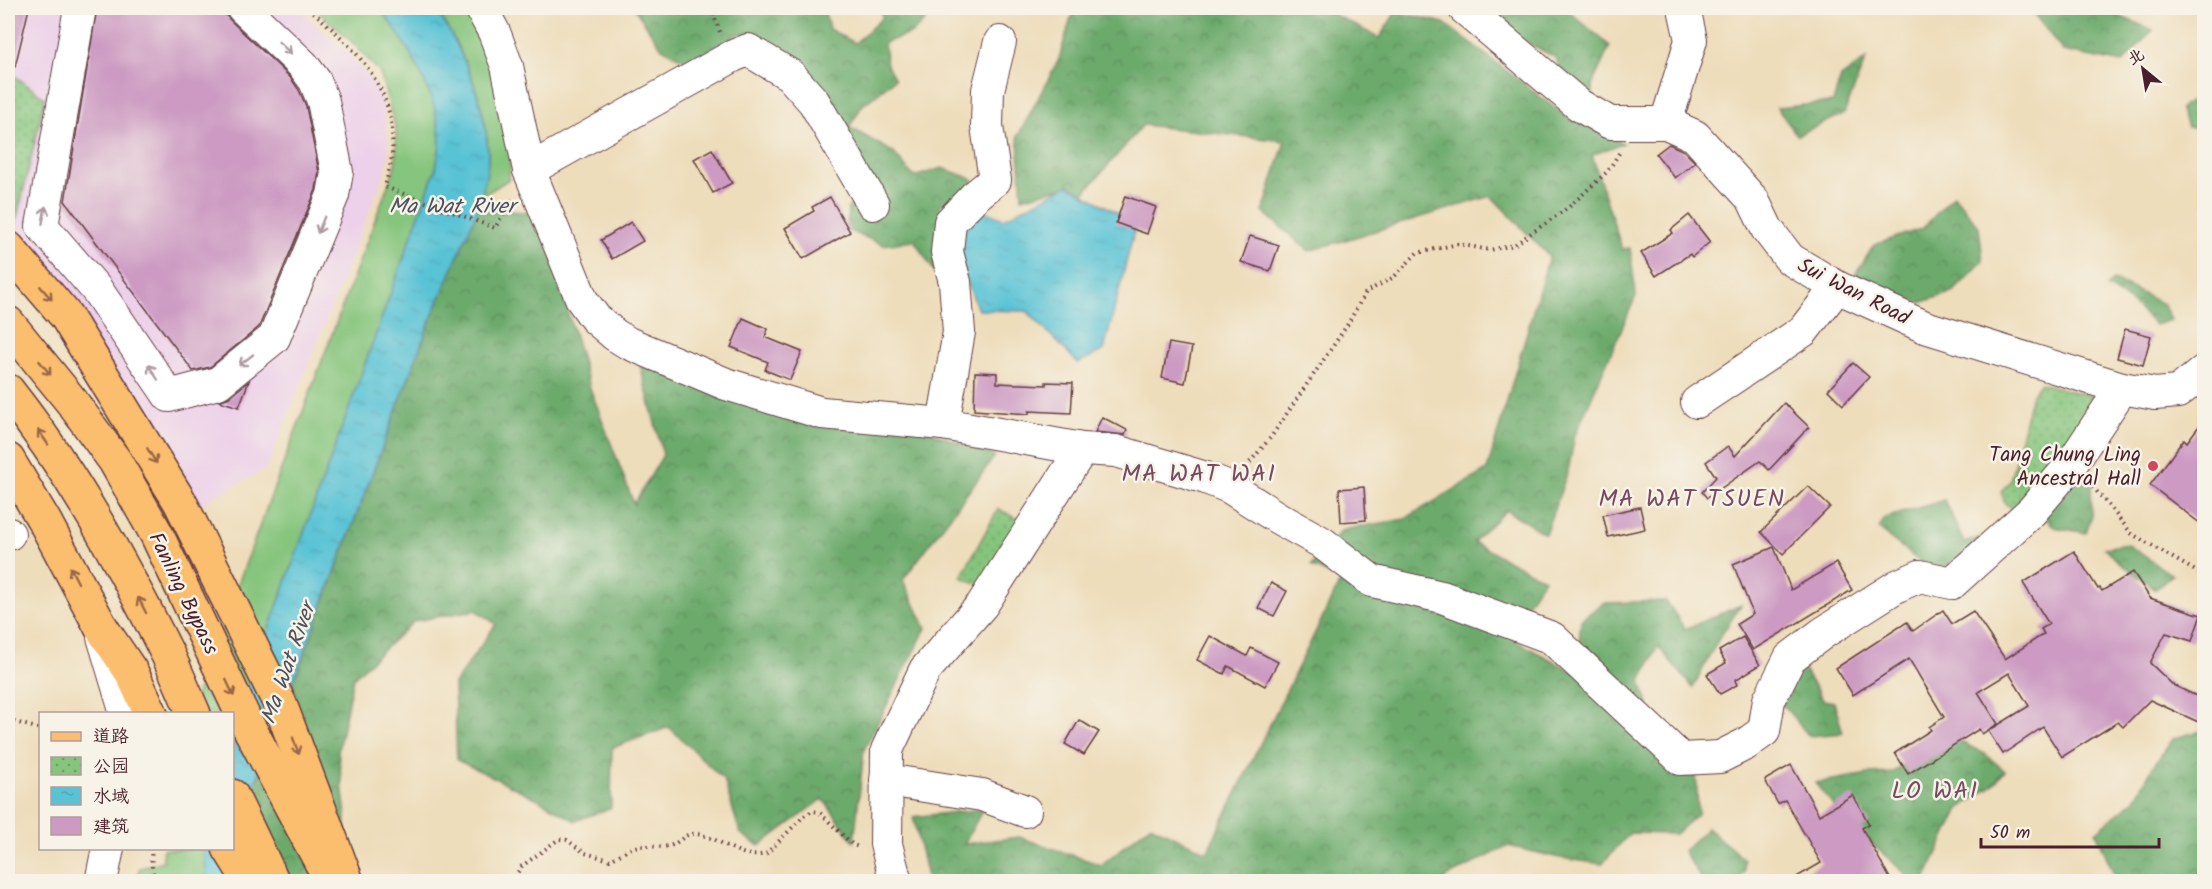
<svg xmlns="http://www.w3.org/2000/svg" width="2212" height="889" viewBox="0 0 2212 889" font-family="Kalam,'LXGW WenKai TC',sans-serif">
	<defs>
		<pattern id="forest-crowns" width="20" height="18" patternUnits="userSpaceOnUse" patternTransform="scale(1.5)"><rect width="20" height="18" fill="#6caa6c"/><path d="M2 6a3 3 0 1 1 6 0M12 15a3 3 0 1 1 6 0" fill="none" stroke="#5b8a59"/></pattern>
		<pattern id="park-dots" width="8" height="8" patternUnits="userSpaceOnUse" patternTransform="scale(1.5)"><rect width="8" height="8" fill="#86c57d"/><path d="M2 2h.1M6 6h.1" fill="none" stroke="#709f67" stroke-width="1.8" stroke-linecap="round"/></pattern>
		<pattern id="water-ripples" width="26" height="14" patternUnits="userSpaceOnUse" patternTransform="scale(1.5)"><rect width="26" height="14" fill="#59c3d5"/><path d="M2 4q2-2 4 0t4 0M15 11q2-2 4 0t4 0" fill="none" stroke="#4fa7b7"/></pattern>
	</defs>
	<rect width="100%" height="100%" fill="#f7f3e8"/>
	<filter id="ink" filterUnits="userSpaceOnUse"><feTurbulence type="fractalNoise" baseFrequency=".0167" numOctaves="2"/><feDisplacementMap in="SourceGraphic" scale="12" xChannelSelector="R" yChannelSelector="G"/><feConvolveMatrix kernelMatrix="1 2 1 2 8 2 1 2 1" color-interpolation-filters="sRGB"/></filter>
	<filter id="wash" filterUnits="userSpaceOnUse"><feTurbulence type="fractalNoise" baseFrequency=".008" numOctaves="4" result="noise"/><feDisplacementMap in="SourceGraphic" scale="24" xChannelSelector="R" yChannelSelector="G"/><feGaussianBlur stdDeviation="1.35" result="paint"/><feColorMatrix in="noise" values="0 0 0 0 0 0 0 0 0 0 0 0 0 0 0 0 0 1.4 0 .05"/><feComposite in="paint" operator="in"/></filter>
	<g filter="url(#wash)">
		<rect width="100%" height="100%" fill="#edb"/>
		<path fill="#edd0e9" d="M8 8H298L350 56 375 85 382 105 388 135 389 156 386 169 267 468 195 507 78 311 15 227 44 98 8 71Z"/>
		<g fill="#86c57d" stroke="#687254" stroke-width="1.5">
			<path d="M315 8H379C407 40 438 96 440 140 441 158 433 177 428 194L233 728 232 714H189L393 172 396 159V130L380 73 354 44Z"/>
			<path d="M435 8H468L514 108 509 179 482 196C484 185 487 172 488 160 488 107 464 50 435 8Z"/>
			<path d="M163 849H204L206 874 210 881 135 882 140 868 163 861Z"/>
		</g>
		<g fill="url(#forest-crowns)" stroke="#5b644c" stroke-width="1.5">
			<path d="M634 8H824L829 29 855 43 883 17 878 8H939L912 33 884 43 887 65 895 79 862 106 849 127 893 152 914 177 942 168 973 179 974 197 939 205 947 252 936 274 914 240 884 245 847 230 848 208 866 193 778 59 758 33 738 34 709 54 700 69 662 48Z"/>
			<path d="M1074 8H1322L1379 38 1396 12 1444 23 1567 117 1623 143 1592 155 1622 249 1630 248 1636 296 1575 435 1568 471 1545 534 1506 510 1473 542 1544 579 1524 608 1514 640 1576 673 1581 620 1603 603 1666 601 1685 629 1741 605 1718 640 1693 688 1658 646 1641 681 1652 717 1695 749 1698 813 1675 834 1630 833 1602 864 1560 858 1508 846 1445 878V882L928 881 913 817 983 809 964 844 1019 837 1101 865 1150 825 1207 852 1341 580 1311 566 1342 530 1405 519 1487 470 1549 256 1491 196 1309 251 1263 212 1285 141 1143 125 1083 194 1068 186 1022 198 1018 136 1059 59Z"/>
			<path d="M1466 8H1562L1571 13 1610 46 1592 85 1593 101 1564 78 1555 57 1505 32Z"/>
			<path d="M2024 8H2100L2153 30 2122 63 2063 51 2034 14Z"/>
			<path d="M1866 59 1844 114 1797 135 1777 108 1833 102 1841 77Z"/>
			<path d="M2200 96 2204 99V129L2187 127 2180 108Z"/>
			<path d="M1954 195 1979 227 1983 261 1953 292 1920 303 1855 275 1874 245 1923 228Z"/>
			<path d="M478 209 539 213 590 388 634 504 663 455 640 365 929 431 995 456 903 580 926 628 864 750 854 842 823 799 759 846 740 833 724 780 669 727 612 748 611 808 575 821 538 799 457 760 454 684 496 624 475 610 414 621 353 678 338 751 346 816 344 881 252 882 246 808 430 321Z"/>
			<path d="M2114 280 2163 304 2171 320 2155 325 2131 302 2106 287Z"/>
			<path d="M2090 456 2092 516 2086 533 2054 527 2015 486Z"/>
			<path d="M1945 500 1964 543 1996 532 1973 549 1934 573 1879 529 1885 518Z"/>
			<path d="M2127 544 2172 575 2156 589 2123 566 2104 548Z"/>
			<path d="M1801 666 1823 700 1834 702 1843 733 1809 736 1782 704Z"/>
			<path d="M2204 695V881H2117L2096 832 2135 799 2154 765 2174 738 2201 731Z"/>
			<path d="M1949 736 1985 754 2005 771 1992 786 1959 809 1924 881H1914L1849 824 1815 783 1868 774 1892 773Z"/>
			<path d="M1707 828 1744 859V872L1736 881H1703L1683 851Z"/>
		</g>
		<g fill="url(#park-dots)" stroke="#687254" stroke-width="1.5">
			<path d="M8 71 45 98 15 227 8 218Z"/>
			<path d="M2040 383 2106 400 2019 514 2005 503 2001 492 2010 481 2032 394Z"/>
			<path d="M998 509 1027 523 990 589 961 577Z"/>
		</g>
		<g fill="url(#water-ripples)" stroke="#527180" stroke-width="1.5">
			<path d="M379 8H435C464 51 488 107 488 159 488 175 482 194 478 209L430 321 246 807 252 881H210L206 874 204 849 232 848 233 728 436 168C437 160 440 150 440 141 439 98 406 40 379 8Z"/>
			<path d="M1068 185 1136 223 1104 350 1078 363 1027 311 978 310 953 245 973 206 1003 219Z"/>
		</g>
		<g id="blocks">
			<g fill="#cc9ac2">
				<path d="M8 8H29L15 67 8 66Z"/>
				<path d="M97 8H219L231 21 290 77 299 90 306 106 319 172 316 190 259 327 210 367 193 371 65 201Z"/>
				<path d="M1669 144 1684 151 1695 162 1675 178 1656 154Z"/>
				<path d="M712 149 732 183 713 193 694 159Z"/>
				<path d="M1125 196 1156 207 1147 234 1116 223Z"/>
				<path d="M830 197 850 232 803 259 785 228 814 211 812 207Z"/>
				<path d="M1689 215 1710 242 1692 257 1690 254 1656 276 1641 253 1673 233 1671 230Z"/>
				<path d="M631 222 643 241 612 259 601 240Z"/>
				<path d="M1250 236 1279 245 1270 271 1241 262Z"/>
				<path d="M743 318 768 329 765 337 802 352 790 380 765 370 768 362 731 347Z"/>
				<path d="M2125 329 2151 336 2143 365 2117 358Z"/>
				<path d="M1169 343 1192 347 1185 383 1162 378Z"/>
				<path d="M1853 363 1869 377 1843 405 1828 390Z"/>
				<path d="M975 372 997 373V383L1046 385V382L1073 383 1071 413 1029 411V414L974 410Z"/>
				<path d="M249 381 239 407 219 401 229 397Z"/>
				<path d="M1784 403 1809 427 1769 470 1760 461 1707 498 1702 492 1716 477 1706 462 1728 446 1735 456Z"/>
				<path d="M1102 417 1127 430 1125 435 1095 432Z"/>
				<path d="M2205 418V527L2150 485 2184 439 2187 442Z"/>
				<path d="M1808 486 1830 507 1783 554 1761 532Z"/>
				<path d="M1364 487 1366 520 1341 522 1339 489Z"/>
				<path d="M1640 507 1645 529 1608 537 1603 515Z"/>
				<path d="M1774 547 1791 590 1836 563 1852 590 1753 650 1737 624 1753 614 1733 564Z"/>
				<path d="M2074 551 2098 589 2100 588 2102 591 2133 572 2150 598 2201 615 2192 641 2166 633 2150 663 2173 685 2205 700V725L2150 700 2123 727 2118 722 2062 757 2043 727 2003 754 1988 731 2029 706 2009 673 1978 692 1998 724 1982 734 1979 729 1908 774 1895 753 1931 730 1929 727 1944 717 1909 659 1853 695 1836 668 1907 622 1913 631 1943 610 1952 624 1973 611 2005 659 2044 634 2041 629 2049 624 2023 583Z"/>
				<path d="M1271 583 1287 591 1274 616 1258 608Z"/>
				<path d="M1210 636 1247 656 1251 648 1278 662 1265 686 1228 666 1224 674 1197 660Z"/>
				<path d="M1743 637 1760 665 1735 680 1737 685 1720 694 1707 674 1726 663 1719 651Z"/>
				<path d="M1079 720 1099 732 1084 755 1065 744Z"/>
				<path d="M1791 765 1819 815 1853 795 1869 824 1862 828 1892 882H1788L1821 863 1785 800 1778 804 1765 780Z"/>
			</g>
		</g>
	</g>
	<g filter="url(#ink)">
		<use href="#blocks" fill-opacity="0" stroke="#633c41" stroke-width="1.5"/>
		<g fill="none" stroke-linecap="round" stroke-linejoin="round">
			<defs>
				<g id="minor">
					<path d="M80 8 42 226 97 290 169 396 218 383 274 338 333 195 337 172 323 101 315 81 303 65 243 8"/>
					<path d="M481 8 494 32 507 66 529 170 582 300 595 318 615 335 628 343 726 384 822 413 943 424 1082 449 1116 451 1206 478 1229 487 1278 518 1321 542 1372 581 1442 597 1552 638 1681 759 1720 757 1746 744 1764 731 1769 700 1790 658 1823 633 1897 586 1920 576 1952 583 2032 511 2070 466 2122 388"/>
					<path d="M1464 8 1579 105 1610 123H1666L1695 136 1753 200 1767 229 1790 259 1837 287 1925 327 2122 388 2155 394 2178 392 2204 371"/>
					<path d="M1666 123 1691 40 1684 8"/>
					<path d="M529 170 733 56 748 50 790 75 814 102 873 204"/>
					<path d="M1697 402 1803 331 1837 287"/>
					<path d="M943 424 959 332 955 282 947 252 950 222 974 197 995 180 987 126 988 90 1000 42"/>
					<path d="M8 534H9"/>
					<path d="M103 637 126 714"/>
					<path d="M886 780 982 795 1025 811"/>
					<path d="M101 882 108 848"/>
					<path d="M896 882 886 844 887 750 925 670 982 605 1082 449"/>
				</g>
				<path id="major" d="M8 460 45 522 101 627"/>
				<g id="highway">
					<path d="M8 248 66 316 180 502 280 704 347 882"/>
					<path d="M8 323 72 402 115 461 156 533 245 720 322 864"/>
					<path d="M8 391C72 472 122 563 168 655 177 674 185 694 194 714"/>
					<path d="M101 627 132 673 151 714"/>
					<path d="M232 796 273 882"/>
					<path d="M229 848 250 882"/>
				</g>
			</defs>
			<use href="#minor" stroke="#633c41" stroke-width="34"/>
			<use href="#major" stroke="#633c41" stroke-width="36"/>
			<use href="#highway" stroke="#633c41" stroke-width="36"/>
			<g stroke="#633c41" stroke-width="4" stroke-dasharray="1.5 4.5" stroke-linecap="butt">
				<path d="M309 8C355 49 398 87 392 155 391 166 387 177 385 187L495 228 512 199"/>
				<path d="M711 8 720 32"/>
				<path d="M1246 467 1271 437 1346 327 1366 292 1394 277 1417 253 1458 244 1490 250 1514 245 1569 207 1608 171 1621 150"/>
				<path d="M2089 482 2132 534 2204 576"/>
				<path d="M8 720 40 729"/>
				<path d="M151 848 152 870 156 882"/>
				<path d="M511 882 522 866 559 839 567 840 585 853 610 860C619 856 630 847 639 846 650 845 661 849 672 845 679 842 684 835 692 834 718 833 741 864 767 853L804 816 812 811 819 812 853 845 859 847"/>
			</g>
			<use href="#minor" stroke="#fff" stroke-width="32"/>
			<use href="#major" stroke="#fbbd6e" stroke-width="33"/>
			<use href="#highway" stroke="#fbbd6e" stroke-width="33"/>
		</g>
		<defs><path id="oneway-shaft" d="M-6 0H5M1.5-3L5.5 0L1.5 3" fill="none" stroke-width="1.6" stroke-linecap="round" stroke-linejoin="round" transform="scale(1.5)"/></defs>
		<g stroke="#ae9aa0">
			<use href="#oneway-shaft" transform="translate(285 48) rotate(44)"/>
			<use href="#oneway-shaft" transform="translate(44 215) rotate(-80)"/>
			<use href="#oneway-shaft" transform="translate(321 225) rotate(112)"/>
			<use href="#oneway-shaft" transform="translate(246 360) rotate(142)"/>
			<use href="#oneway-shaft" transform="translate(153 372) rotate(-123)"/>
		</g>
		<g stroke="#9a6649">
			<use href="#oneway-shaft" transform="translate(46 293) rotate(49)"/>
			<use href="#oneway-shaft" transform="translate(45 368) rotate(51)"/>
			<use href="#oneway-shaft" transform="translate(43 437) rotate(-124)"/>
			<use href="#oneway-shaft" transform="translate(152 456) rotate(58)"/>
			<use href="#oneway-shaft" transform="translate(74 575) rotate(-117)"/>
			<use href="#oneway-shaft" transform="translate(142 605) rotate(-117)"/>
			<use href="#oneway-shaft" transform="translate(230 688) rotate(65)"/>
			<use href="#oneway-shaft" transform="translate(296 746) rotate(70)"/>
		</g>
	</g>
	<circle fill="#d1495b" stroke="#f7f3e8" stroke-width="2" cx="2153" cy="466" r="6"/>
	<g text-anchor="middle" stroke-width="5" stroke-linejoin="round" paint-order="stroke">
		<g font-size="21" fill="#4a1f2b" stroke="#f7f3e8">
			<text transform="translate(1854 291) rotate(27)" y="7">Sui Wan Road</text>
			<text transform="translate(184 593) rotate(64)" y="7">Fanling Bypass</text>
		</g>
		<g font-size="21" fill="#4a1f2b" stroke="#f7f3e8" text-anchor="end">
			<text x="2141" y="461">Tang Chung Ling<tspan x="2141" dy="24">Ancestral Hall</tspan></text>
		</g>
		<g font-size="22" font-style="italic" fill="#4e505e" stroke="#f7f3e8">
			<text x="452" y="213">Ma Wat River</text>
			<text transform="translate(287 663) rotate(-71)" y="8">Ma Wat River</text>
		</g>
		<g font-size="24" letter-spacing="1.5" fill="#784a60" stroke="#f7f3e8">
			<text x="1199" y="481">MA WAT WAI</text>
			<text x="1692" y="506">MA WAT TSUEN</text>
			<text x="1935" y="798">LO WAI</text>
		</g>
	</g>
	<rect width="2212" height="889" fill="none" stroke="#f7f3e8" stroke-width="30"/>
	<rect x="39" y="712" width="195" height="138" fill="#f7f3e8" stroke="#b29e9c" stroke-width="1.5"/>
	<rect x="51" y="732" width="30" height="9" fill="#fbbd6e" stroke="#b29e9c" stroke-width="1.5"/>
	<text x="93" y="742" font-size="18" fill="#4a1f2b">道路</text>
	<rect x="51" y="757" width="30" height="18" fill="url(#park-dots)" stroke="#b29e9c" stroke-width="1.5"/>
	<text x="93" y="772" font-size="18" fill="#4a1f2b">公园</text>
	<rect x="51" y="787" width="30" height="18" fill="url(#water-ripples)" stroke="#b29e9c" stroke-width="1.5"/>
	<text x="93" y="802" font-size="18" fill="#4a1f2b">水域</text>
	<rect x="51" y="817" width="30" height="18" fill="#cc9ac2" stroke="#b29e9c" stroke-width="1.5"/>
	<text x="93" y="832" font-size="18" fill="#4a1f2b">建筑</text>
	<g transform="translate(2143 69) rotate(330)" stroke="#f7f3e8" stroke-width="4.5" paint-order="stroke">
	<path d="M0-4.5L10 22L0 15L-10 22Z" fill="#4a1f2b"/>
	<text y="-9" font-size="16" font-weight="bold" text-anchor="middle" fill="#4a1f2b">北</text>
	</g>
	<path d="M1981 838v9h178v-9" fill="none" stroke="#4a1f2b" stroke-width="3"/>
	<text x="1990" y="838" font-size="18" fill="#4a1f2b" stroke="#f7f3e8" stroke-width="4.5" paint-order="stroke">50 m</text>
</svg>
